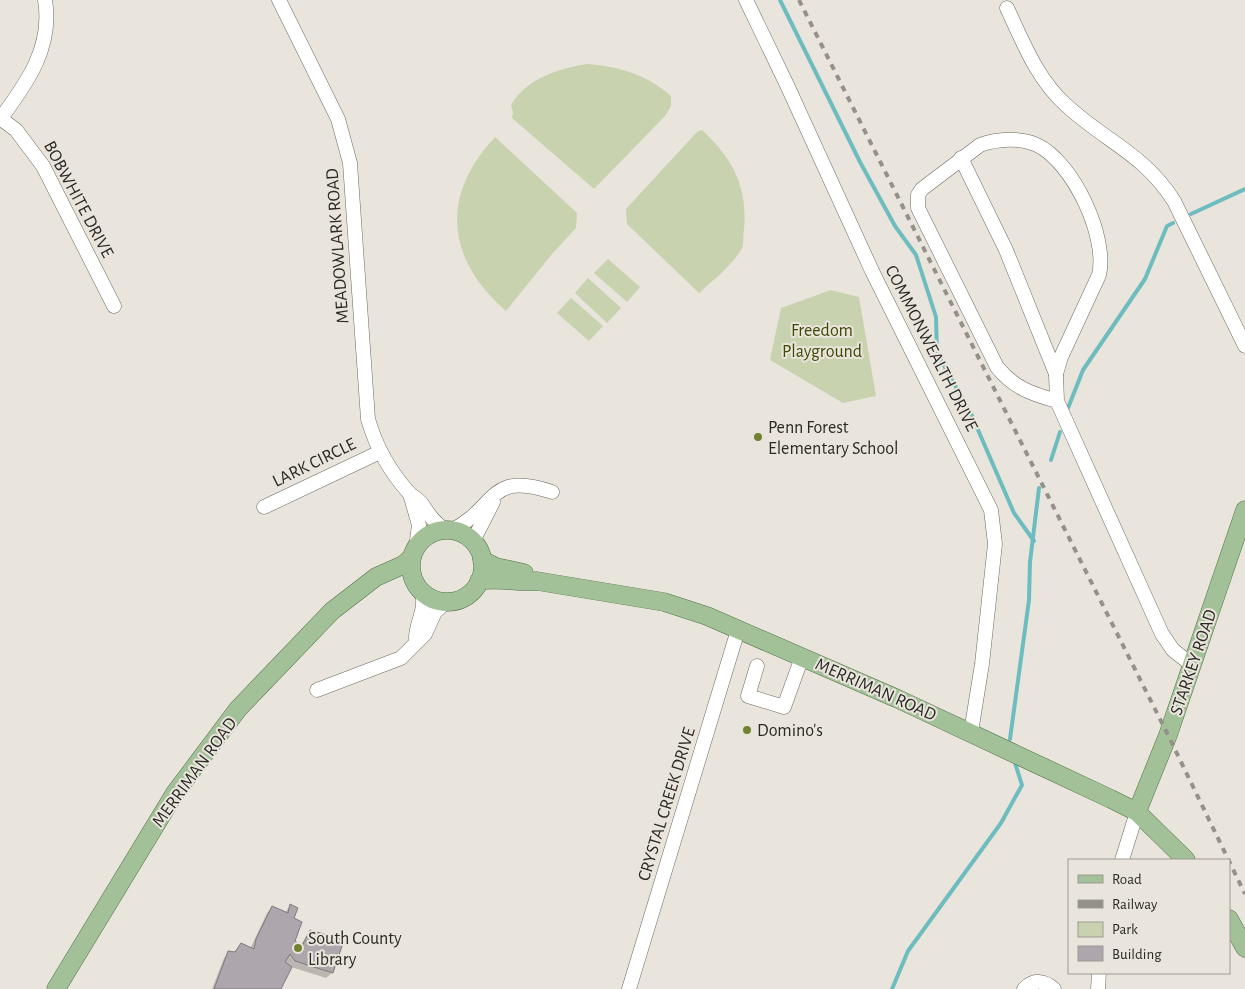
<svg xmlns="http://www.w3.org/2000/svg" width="1245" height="989" viewBox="0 0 1245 989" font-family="'Alegreya Sans',sans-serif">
	<rect width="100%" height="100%" fill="#eae5dc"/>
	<g fill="#c9d2ae">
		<path d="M587 64C618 66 648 75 671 96V106L665 116 594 189 512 118 513 112 511 105C527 78 558 69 587 64Z"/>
		<path d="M702 130C732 158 748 186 744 229 743 234 744 243 742 248 733 265 713 280 699 293L627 224 626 209 697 132Z"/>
		<path d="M495 137 577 213 576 228 552 254 506 311C446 259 440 196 495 137Z"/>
		<path d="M608 259 640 287 627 302 594 273Z"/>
		<path d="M588 278 621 308 607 323 575 293Z"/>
		<path d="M831 290 859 297 876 396 843 403 770 360 781 308Z"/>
		<path d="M571 298 603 326 589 341 557 313Z"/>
	</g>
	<path fill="#0003" d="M290 905 293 941 300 946 310 931 342 941 332 973 326 978 291 967 279 989H212L224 958 229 953H234L241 944 250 949 267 913 272 908 285 913Z"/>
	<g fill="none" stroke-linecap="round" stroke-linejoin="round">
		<g stroke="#6dbdc0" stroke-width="4">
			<path d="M780 0 860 162 895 226 916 255 936 317 937 353 972 416 1014 513 1034 541"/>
			<path d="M1191 214 1245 189"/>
			<path d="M1068 408 1083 370 1145 279 1167 226 1173 223"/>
			<path d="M1051 460 1060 432"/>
			<path d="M1010 739 1029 600 1030 562 1039 488"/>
			<path d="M892 989 908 951 1001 823 1022 785 1015 763"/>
		</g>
	</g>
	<path fill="#aea6ad" stroke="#7f787e" d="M290 904 298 908 294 918 302 922 295 941 302 946 310 930 344 940 333 973 295 961 290 954 285 962 292 967 281 989H214L228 951 235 952 241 943 254 949 256 939 272 906 288 913Z"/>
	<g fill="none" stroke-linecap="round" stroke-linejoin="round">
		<defs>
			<g id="minor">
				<path d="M279 0 338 119 350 163 368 419C376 447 390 472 410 494 414 497 419 500 422 504 430 516 433 521 445 530"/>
				<path d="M746 0 787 85 872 271 991 510 995 544 982 664 971 732"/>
				<path d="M1007 8C1023 42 1037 79 1066 105 1106 142 1143 153 1174 201L1245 346"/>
				<path d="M0 118 16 130 43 166 114 306"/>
				<path d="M1 118C27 83 53 47 45 0"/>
				<path d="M961 158 1006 250 1056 374"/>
				<path d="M1057 401C1032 394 1014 388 997 367L918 208V195L922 189 980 145C997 139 1020 137 1037 145 1073 162 1108 237 1099 275L1061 357 1056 374 1057 401 1162 634 1173 650 1192 665"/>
				<path d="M410 494 419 525 416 548"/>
				<path d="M264 507 380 452"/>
				<path d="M452 530C497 508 488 470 552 492"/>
				<path d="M473 541 493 502"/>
				<path d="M416 638C416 622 427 609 422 592"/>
				<path d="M757 666 748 696 784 707 802 657"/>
				<path d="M317 690 401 658 425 634 435 612 446 602"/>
				<path d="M1122 860 1137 812"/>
				<path d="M629 989 738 630"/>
				<path d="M1024 989C1034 979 1044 980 1054 989"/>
				<path d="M1098 989 1099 973"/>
			</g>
			<g id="major">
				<circle cx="447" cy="566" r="36"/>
				<path d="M482 560 496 567 524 573"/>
				<path d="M479 581C498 577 518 583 537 581L664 602 707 616 898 699 1111 799 1137 812 1186 860"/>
				<path d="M1137 812 1168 735 1245 510"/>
				<path d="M1229 919 1245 948"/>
				<path d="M56 989 175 793 238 709 332 611 376 577 403 565 412 557"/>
			</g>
		</defs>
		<use href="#minor" stroke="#6d6961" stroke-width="15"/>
		<use href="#major" stroke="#517144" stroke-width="19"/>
		<use href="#minor" stroke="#fff" stroke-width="14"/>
		<use href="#major" stroke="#a3c198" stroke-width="18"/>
		<path stroke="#94908a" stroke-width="4" stroke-dasharray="6 6" stroke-linecap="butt" d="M799 0 1168 735 1245 894"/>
	</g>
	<g fill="#718333" stroke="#eae5dc" stroke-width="2">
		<circle cx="758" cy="437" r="5"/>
		<circle cx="747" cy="730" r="5"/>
		<circle cx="298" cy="948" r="5"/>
	</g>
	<g text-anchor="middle" stroke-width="4" stroke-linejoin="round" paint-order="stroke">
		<g font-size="18" fill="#2b2926" stroke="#eae5dc">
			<text transform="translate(79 199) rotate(62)" y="6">BOBWHITE DRIVE</text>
			<text transform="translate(337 246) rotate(-94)" y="6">MEADOWLARK ROAD</text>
			<text transform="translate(932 348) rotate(63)" y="6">COMMONWEALTH DRIVE</text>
			<text transform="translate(314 462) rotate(-26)" y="6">LARK CIRCLE</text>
			<text transform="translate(1193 662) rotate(-71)" y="6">STARKEY ROAD</text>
			<text transform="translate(876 689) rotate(24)" y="6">MERRIMAN ROAD</text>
			<text transform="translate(194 772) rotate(-54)" y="6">MERRIMAN ROAD</text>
			<text transform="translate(666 804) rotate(-73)" y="6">CRYSTAL CREEK DRIVE</text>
		</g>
		<g font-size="18" fill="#3f4903" stroke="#eae5dc">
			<text x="822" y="336">Freedom<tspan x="822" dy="21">Playground</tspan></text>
		</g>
		<g font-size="18" fill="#2b2926" stroke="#eae5dc" text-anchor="start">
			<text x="768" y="433">Penn Forest<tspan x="768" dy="21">Elementary School</tspan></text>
			<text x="757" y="736">Domino's</text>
			<text x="308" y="944">South County<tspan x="308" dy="21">Library</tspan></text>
		</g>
	</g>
	<rect x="1068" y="859" width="162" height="115" fill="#eae5dc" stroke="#9e9a93"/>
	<rect x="1078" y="875" width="25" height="8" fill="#a3c198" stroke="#9e9a93"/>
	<text x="1112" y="884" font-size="15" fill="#2b2926">Road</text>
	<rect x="1078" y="900" width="25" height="8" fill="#94908a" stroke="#9e9a93"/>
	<text x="1112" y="909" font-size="15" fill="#2b2926">Railway</text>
	<rect x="1078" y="922" width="25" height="15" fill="#c9d2ae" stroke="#9e9a93"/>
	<text x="1112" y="934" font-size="15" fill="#2b2926">Park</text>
	<rect x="1078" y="946" width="25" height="15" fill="#aea6ad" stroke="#9e9a93"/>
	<text x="1112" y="959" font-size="15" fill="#2b2926">Building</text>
</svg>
